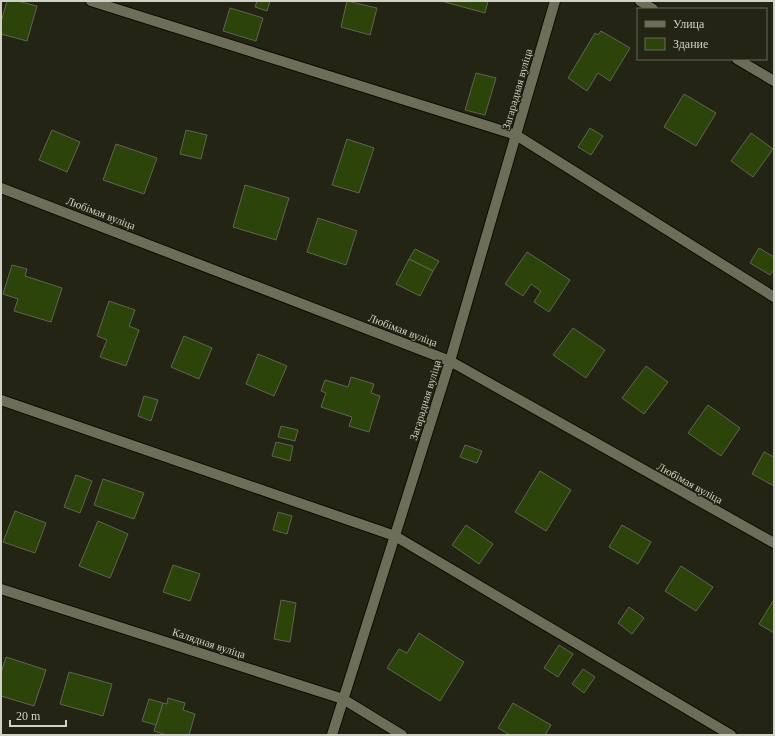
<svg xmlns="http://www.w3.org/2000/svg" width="775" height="736" viewBox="0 0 775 736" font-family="'Times New Roman',serif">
	<rect width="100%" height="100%" fill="#232413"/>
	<g fill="#2c430a" stroke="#5c6654">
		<path d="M7 1H17L37 6 27 41 1 34V22Z"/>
		<path d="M257 1H270L267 11 255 7Z"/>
		<path d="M347 1 377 8 370 35 341 27Z"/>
		<path d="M441 1H488L485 13Z"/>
		<path d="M230 8 263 18 256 41 223 31Z"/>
		<path d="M601 31 630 48 610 81 598 73 587 91 568 78 595 33 598 35Z"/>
		<path d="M476 73 496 78 485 115 465 110Z"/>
		<path d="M684 94 716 113 696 146 664 127Z"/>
		<path d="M590 128 603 136 591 155 578 147Z"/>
		<path d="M52 130 80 142 67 172 39 160Z"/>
		<path d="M186 130 207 135 201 159 180 154Z"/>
		<path d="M751 133 773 149 753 177 731 161Z"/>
		<path d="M347 139 374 148 359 193 332 185Z"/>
		<path d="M116 144 157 158 144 194 103 180Z"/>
		<path d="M245 185 289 198 276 240 233 227Z"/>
		<path d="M318 218 357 231 346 265 307 252Z"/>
		<path d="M759 248 774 257V270L770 275 750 263Z"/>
		<path d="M415 249 439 261 433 271 409 259Z"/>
		<path d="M527 252 570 280 549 312 534 302 541 291 531 284 523 296 505 284Z"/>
		<path d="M409 259 433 271 420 296 396 284Z"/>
		<path d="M12 265 27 269 25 276 62 288 51 322 14 311 18 299 3 294Z"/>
		<path d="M109 301 135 310 129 326 139 330 126 366 100 357 107 340 97 336Z"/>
		<path d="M573 328 605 350 586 378 553 355Z"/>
		<path d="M184 336 212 348 199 379 171 367Z"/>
		<path d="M258 354 287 366 274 396 246 384Z"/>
		<path d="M646 366 668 382 644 414 622 398Z"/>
		<path d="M351 377 374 384 371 393 380 396 369 432 349 426 352 417 321 407 326 393 321 391 325 380 348 387Z"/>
		<path d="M144 396 158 400 151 421 138 416Z"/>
		<path d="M708 405 740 428 721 456 688 433Z"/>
		<path d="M281 426 298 430 295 441 278 437Z"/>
		<path d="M276 442 293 446 290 461 272 456Z"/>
		<path d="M465 445 482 451 477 463 460 457Z"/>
		<path d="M764 452 774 457V486L752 474Z"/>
		<path d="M540 471 571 490 546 531 515 512Z"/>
		<path d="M76 475 92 481 80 513 64 507Z"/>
		<path d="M103 479 144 493 134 519 94 505Z"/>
		<path d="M15 511 46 523 35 553 3 542Z"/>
		<path d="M278 512 292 516 287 534 273 530Z"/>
		<path d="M98 521 128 534 110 578 79 566Z"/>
		<path d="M466 525 493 544 479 564 452 545Z"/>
		<path d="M622 525 651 542 638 564 609 547Z"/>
		<path d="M173 565 200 574 190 601 163 592Z"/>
		<path d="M681 566 713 587 696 611 665 591Z"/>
		<path d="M281 600 296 603 290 642 274 639Z"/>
		<path d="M773 601 774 602V633L759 624Z"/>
		<path d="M629 607 644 618 632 634 618 623Z"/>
		<path d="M419 633 464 662 440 701 387 668 399 649 407 653Z"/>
		<path d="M559 645 573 654 558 677 544 668Z"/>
		<path d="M6 657 46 670 34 706 1 696V673Z"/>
		<path d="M583 669 595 677 584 693 572 684Z"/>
		<path d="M69 672 112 684 103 716 60 704Z"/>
		<path d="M168 698 185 703 183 710 195 714 189 735H167L154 731 163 703 167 704Z"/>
		<path d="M149 699 163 703 156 725 142 721Z"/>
		<path d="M513 703 551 725 545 735H510L498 728Z"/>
	</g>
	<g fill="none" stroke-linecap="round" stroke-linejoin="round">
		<defs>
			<g id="minor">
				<path d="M91 1 516 135 774 297"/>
				<path d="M640 1 653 9"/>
				<path d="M737 59 774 81"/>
				<path d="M1 188 450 361 774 543"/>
				<path d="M1 400 395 536 731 735"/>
				<path d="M1 589 343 699 402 735"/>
				<path d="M332 735 450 361 555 1"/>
			</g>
		</defs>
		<use href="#minor" stroke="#0d0d01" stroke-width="12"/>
		<use href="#minor" stroke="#6d6e5a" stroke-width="10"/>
	</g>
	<g text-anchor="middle" stroke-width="3" stroke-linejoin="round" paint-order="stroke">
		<g font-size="11" fill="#d1d2c7" stroke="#232413">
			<text transform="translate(517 89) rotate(-74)" y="4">Загарадная вуліца</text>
			<text transform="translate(101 213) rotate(21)" y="4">Любімая вуліца</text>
			<text transform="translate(403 330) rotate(21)" y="4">Любімая вуліца</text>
			<text transform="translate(425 400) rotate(-73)" y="4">Загарадная вуліца</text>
			<text transform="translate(690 483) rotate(29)" y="4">Любімая вуліца</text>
			<text transform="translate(209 643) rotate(18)" y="4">Калядная вуліца</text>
		</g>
	</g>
	<rect width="775" height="736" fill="none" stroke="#d1d2c7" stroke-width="4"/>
	<rect x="637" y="8" width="130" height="52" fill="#232413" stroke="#696a5b"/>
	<rect x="645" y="21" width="20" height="6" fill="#6d6e5a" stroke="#696a5b"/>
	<text x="673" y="28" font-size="12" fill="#d1d2c7">Улица</text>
	<rect x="645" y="38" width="20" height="12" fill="#2c430a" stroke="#696a5b"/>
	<text x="673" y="48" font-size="12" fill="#d1d2c7">Здание</text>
	<path d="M10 720v6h56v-6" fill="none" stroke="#d1d2c7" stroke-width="2"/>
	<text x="16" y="720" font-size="12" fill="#d1d2c7" stroke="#232413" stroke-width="3" paint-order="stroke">20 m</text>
</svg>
